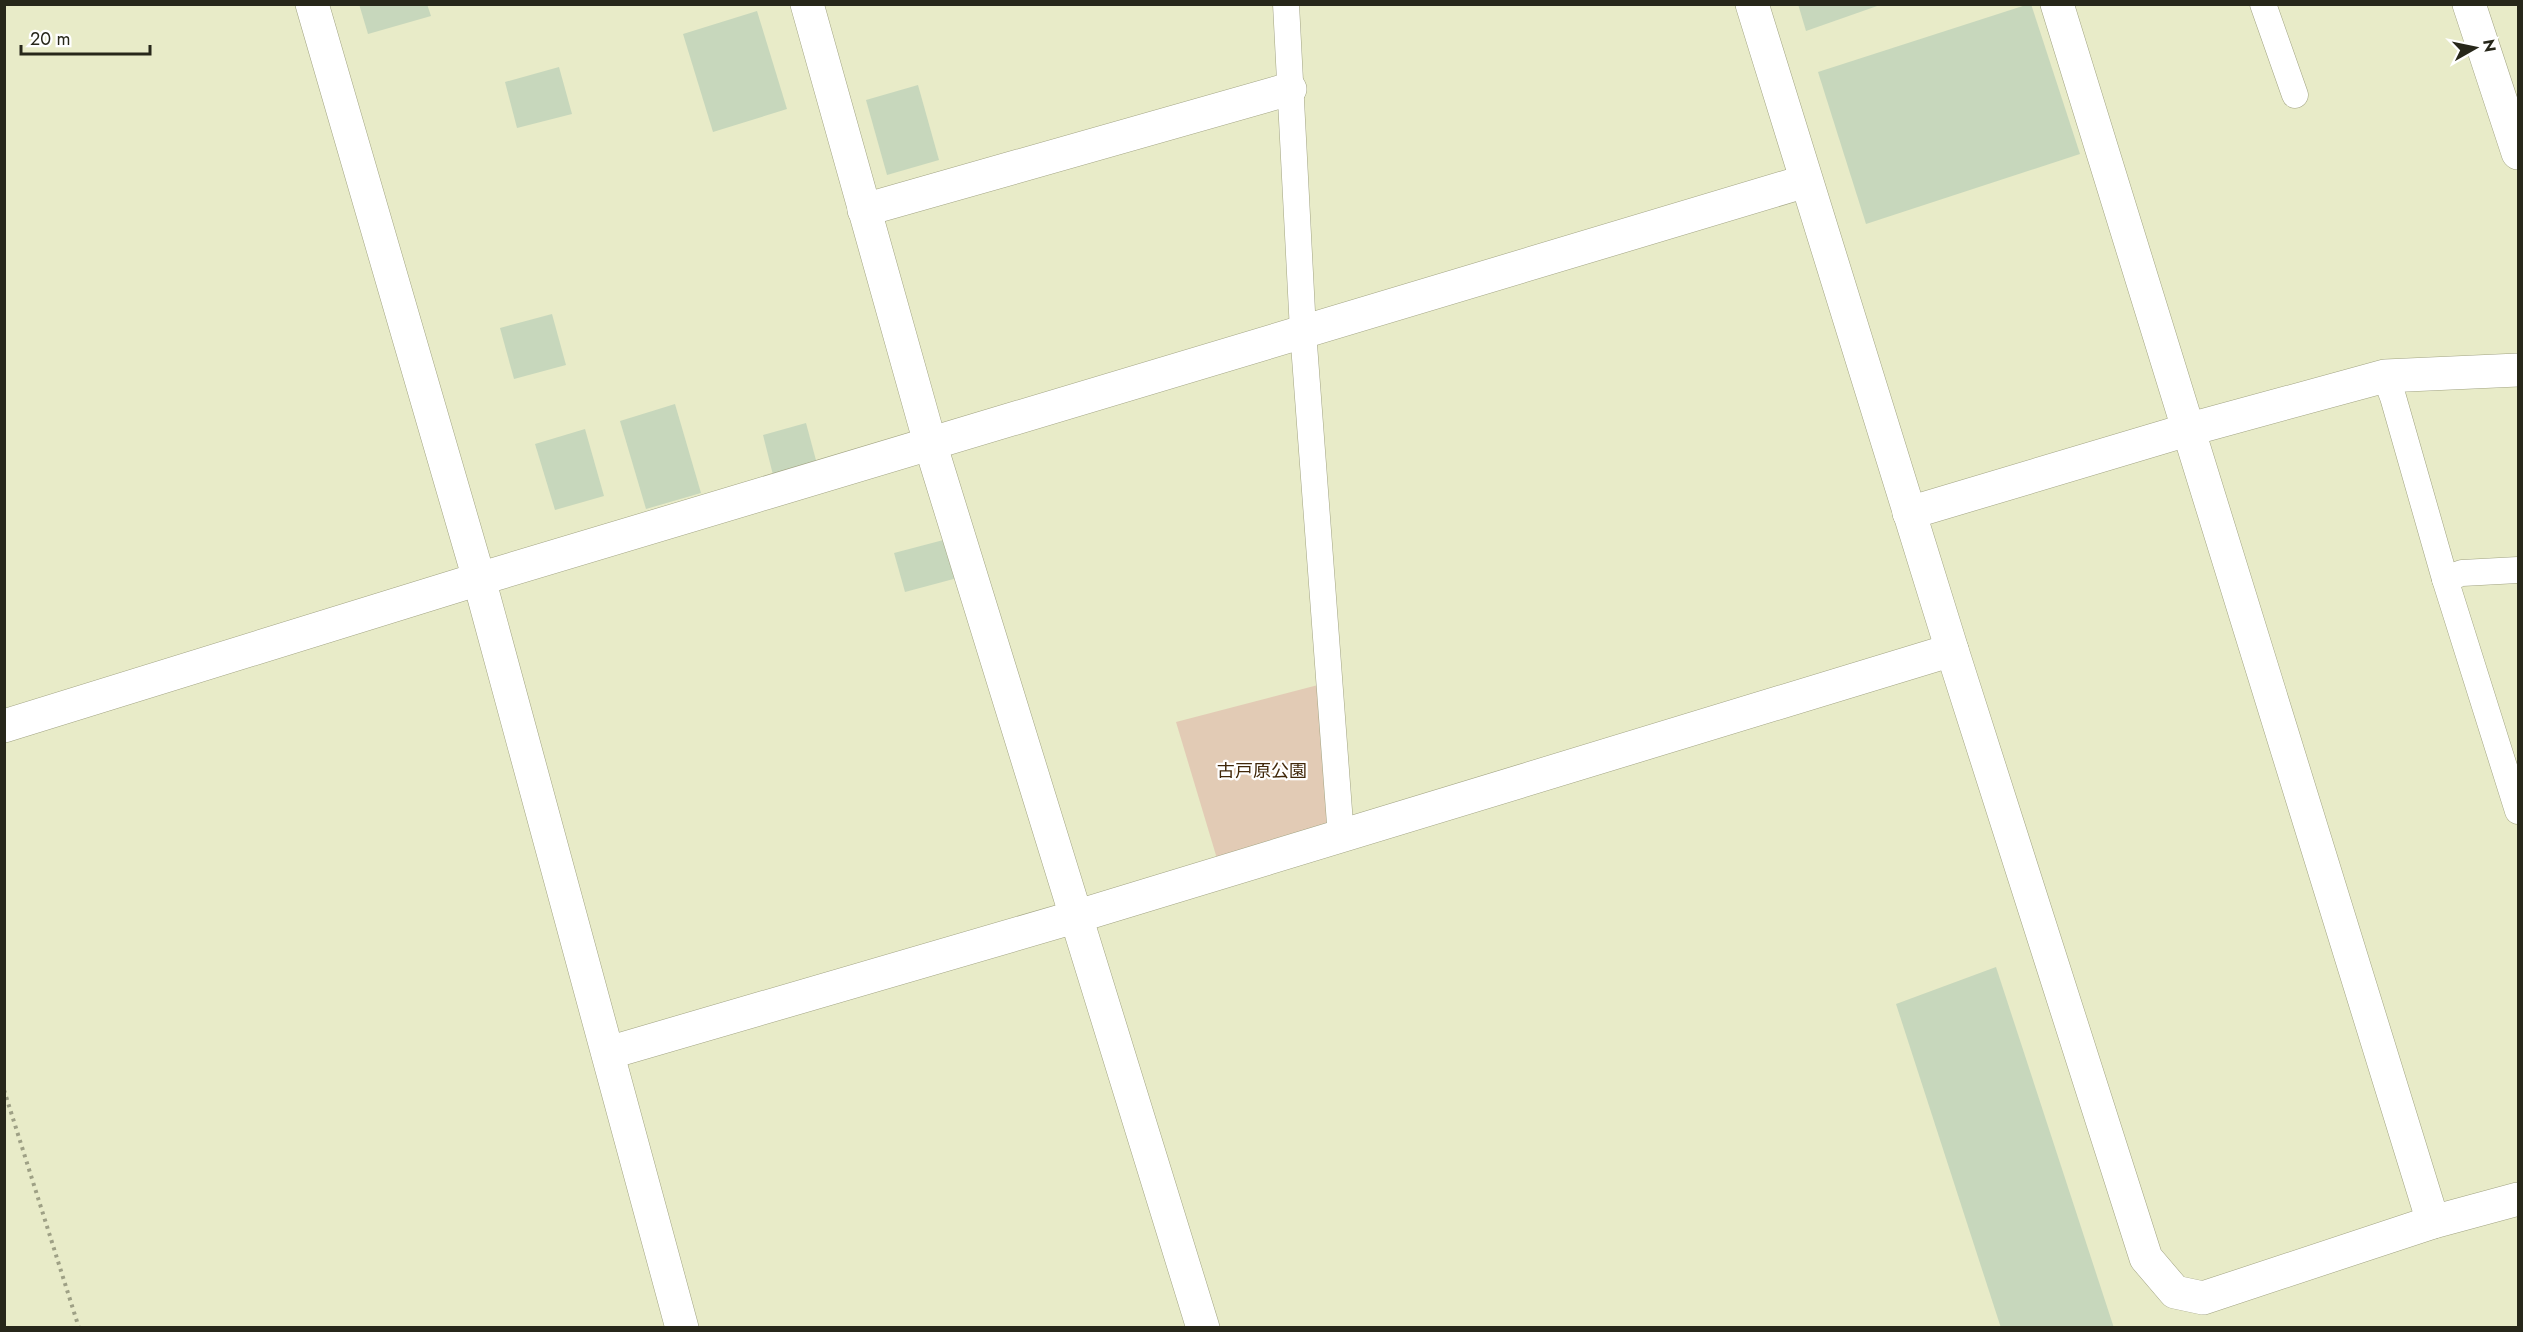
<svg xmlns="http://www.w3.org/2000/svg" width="2523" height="1332" viewBox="0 0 2523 1332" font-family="Jost,'Noto Sans JP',sans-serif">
	<rect width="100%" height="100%" fill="#e8ebc8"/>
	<path fill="#e2cbb5" d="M1318 685 1341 837 1221 872 1176 722Z"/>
	<g fill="#c7d7bc">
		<path d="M359 4H427L431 16 368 34Z"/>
		<path d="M1798 4H1880V5L1806 31Z"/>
		<path d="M2029 4H2031L2080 154 1866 224 1818 72Z"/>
		<path d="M757 11 787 109 713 132 683 34Z"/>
		<path d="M559 67 572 114 517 128 505 82Z"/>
		<path d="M918 85 939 160 887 175 866 100Z"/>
		<path d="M552 314 566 365 514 379 500 328Z"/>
		<path d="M675 404 701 493 646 509 620 421Z"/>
		<path d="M806 423 817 464 773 475 763 435Z"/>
		<path d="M585 429 604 496 555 510 535 444Z"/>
		<path d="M951 538 961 577 905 592 894 553Z"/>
		<path d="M1996 967 2114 1328H2001L1896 1004Z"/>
	</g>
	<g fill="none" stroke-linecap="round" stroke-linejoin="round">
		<defs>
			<g id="lane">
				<path d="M1286 4 1303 331 1341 837"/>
				<path d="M2263 4 2295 95"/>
				<path d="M2385 376 2393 397 2445 579 2518 811"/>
				<path d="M2445 579 2462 573 2518 570"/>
			</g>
			<g id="street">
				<path d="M312 4 479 579 682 1328"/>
				<path d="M807 4 930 443 1203 1328"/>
				<path d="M2057 4 2433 1222"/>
				<path d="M2469 4 2518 153"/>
				<path d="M864 210 1290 89"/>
				<path d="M4 726 479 579 1806 181"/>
				<path d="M608 1053 1078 916 1952 650"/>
			</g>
			<g id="secondary">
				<path d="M1752 4 1952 650 2146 1258 2175 1292 2203 1298 2433 1222 2518 1199"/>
				<path d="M1909 513 2187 430 2385 376 2518 370"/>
			</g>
		</defs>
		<use href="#lane" stroke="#a1a382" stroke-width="27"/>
		<use href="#street" stroke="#a1a382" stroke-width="34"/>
		<use href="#secondary" stroke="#a1a382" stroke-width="34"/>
		<path stroke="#9ea085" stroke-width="4" stroke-dasharray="3 4.5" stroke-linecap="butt" d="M4 1090 79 1328"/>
		<use href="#lane" stroke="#fff" stroke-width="26"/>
		<use href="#street" stroke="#fff" stroke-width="33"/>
		<use href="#secondary" stroke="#fff" stroke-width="33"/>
	</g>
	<g text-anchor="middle" stroke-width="4.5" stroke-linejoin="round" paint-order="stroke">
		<g font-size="18" fill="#41280a" stroke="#fff">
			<text x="1262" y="777">古戸原公園</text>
		</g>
	</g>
	<rect width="2523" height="1332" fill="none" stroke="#27271a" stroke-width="12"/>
	<g transform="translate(2475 48) rotate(81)" stroke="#ffffff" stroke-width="4.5" paint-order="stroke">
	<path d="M0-4.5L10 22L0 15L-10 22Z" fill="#27271a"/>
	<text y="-9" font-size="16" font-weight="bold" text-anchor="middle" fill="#27271a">N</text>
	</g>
	<path d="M21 45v9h129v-9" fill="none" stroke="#27271a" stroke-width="3"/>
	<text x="30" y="45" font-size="18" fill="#27271a" stroke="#ffffff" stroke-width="4.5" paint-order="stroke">20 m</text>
</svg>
